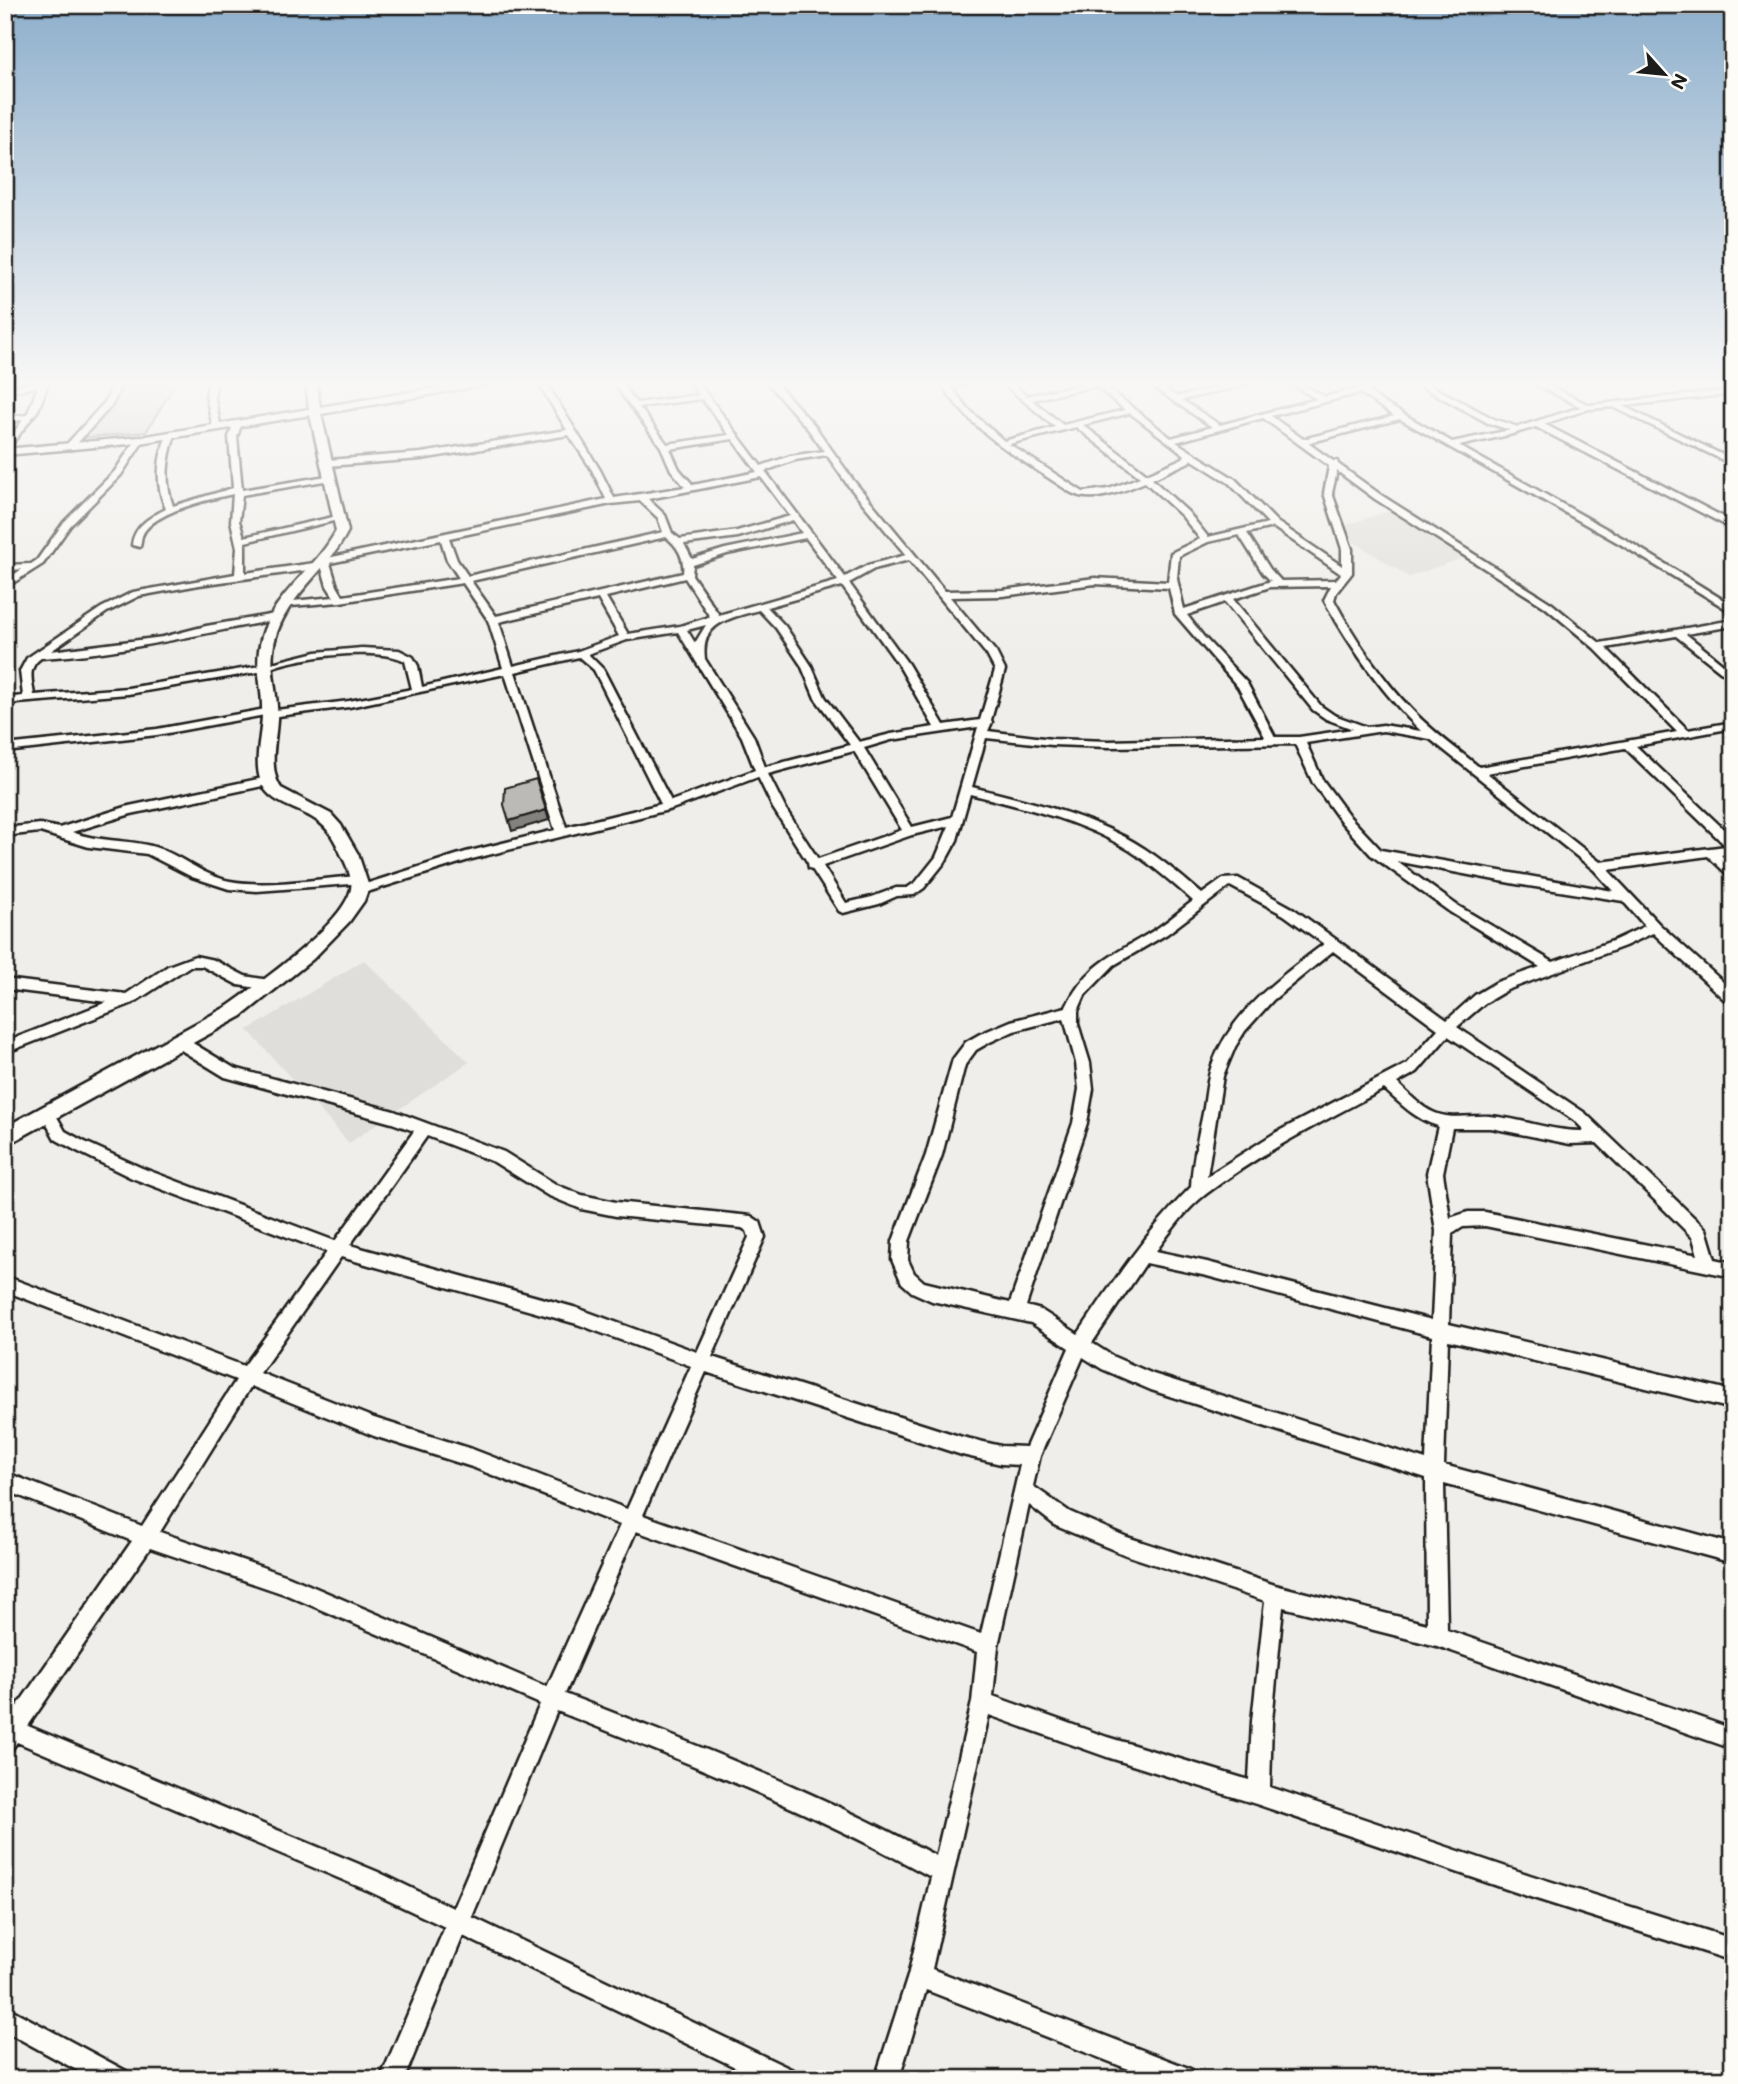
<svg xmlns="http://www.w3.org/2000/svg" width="1738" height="2084" viewBox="0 0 1738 2084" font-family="Mali,sans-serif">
	<rect width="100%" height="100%" fill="#f0eeea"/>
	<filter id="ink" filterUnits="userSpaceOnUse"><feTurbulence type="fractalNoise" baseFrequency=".0143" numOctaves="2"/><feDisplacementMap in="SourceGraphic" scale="14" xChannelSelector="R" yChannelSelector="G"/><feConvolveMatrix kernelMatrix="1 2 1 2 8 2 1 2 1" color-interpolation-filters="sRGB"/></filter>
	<g filter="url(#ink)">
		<g fill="#e0deda">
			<path d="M1392 510 1468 556 1409 577 1334 529Z"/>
			<path d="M364 960 469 1062 349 1143 248 1030Z"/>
		</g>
		<path fill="#d0cfcc" stroke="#767674" stroke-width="2" d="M121 381H177L146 432 79 438 117 400Z"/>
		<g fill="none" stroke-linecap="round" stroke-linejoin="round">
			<defs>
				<g id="street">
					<path d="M40 381H48V384L38 410 5 453V445L23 420 5 421V417L27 415 38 387 5 392V388Z"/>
					<path d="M115 381H123L112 405 72 449H66V445L105 402Z"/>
					<path d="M209 381H217L214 395 221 428 217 430 213 428 206 395Z"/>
					<path d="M537 381H545L600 470 614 498 685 487 671 470 661 447 612 381H620L636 403 699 395 689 381H697L761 466 790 456 824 451 808 429 766 381H774L814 425 853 480 945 591 1002 590 1095 578 1168 582 1171 553 1200 539 1182 516 1145 482C1123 491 1092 505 1070 492 1022 460 970 432 940 381H948L950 384 978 381 952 388 967 408 1004 441 1055 427 1000 381H1009L1027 396 1098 381H1115L1104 385 1171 438 1212 427 1144 381H1154L1177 397 1245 381H1261L1182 400 1220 425 1317 399 1286 381H1296L1325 397 1385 381H1399L1367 391 1384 403 1452 442 1510 430 1488 423 1411 381H1422L1494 419 1518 427 1581 407 1529 381H1540L1589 405 1733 390V394L1623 406 1733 460V465L1613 407 1589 409 1544 424 1733 522V529L1536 427 1509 435 1459 446 1628 541 1733 606V613L1622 545 1400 419 1308 443 1333 461H1337L1338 464 1381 495 1551 603 1600 643 1733 620V626L1686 634 1733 672V681L1676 636 1606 648 1688 730 1733 722V728L1636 746 1733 838V853L1721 855 1733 866V877L1729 876 1708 856 1608 870 1659 924 1733 991V1004L1728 1003 1653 933 1625 946 1507 990 1485 1003 1457 1027 1585 1113 1706 1229 1715 1259 1733 1263V1277L1485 1226 1463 1227 1452 1234 1449 1324 1733 1391V1409L1448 1340 1444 1465 1733 1544V1563L1444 1484 1447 1630 1733 1729V1749L1437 1646 1283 1607 1272 1721 1270 1787 1530 1875 1733 1939V1961L1530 1897 1259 1805 1107 1757 989 1715 932 1969 1186 2067 1194 2071 1198 2079H1154L926 1990 899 2079H875L908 1976 931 1877C809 1810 686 1762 557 1711L472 1917 795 2071 799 2079H760L463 1936 404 2079H380L445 1927 362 1888 17 1742 12 1749 5 1752V1717L9 1718 132 1541 5 1490V1472L142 1526 236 1380 5 1291V1276L244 1366 327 1252 132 1178 75 1150 55 1139 40 1112 42 1108 47 1106 52 1108 65 1131 85 1142 142 1168 335 1241 414 1131 392 1123 225 1077 176 1047 174 1043 176 1039H186L234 1068 394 1111 504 1152 557 1185 582 1195 616 1202 751 1216 760 1222 765 1237 712 1357 962 1437 1001 1446 1026 1447 1069 1348 1031 1323 932 1301 912 1292 902 1283 892 1260 893 1241 926 1155 953 1059 966 1042 980 1034 1011 1021 1066 1007C1088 961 1120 953 1159 927 1171 919 1182 909 1193 901 1173 883 1152 865 1129 850 1081 820 1024 808 970 794L957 840 945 862 924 888 914 895 897 896 879 904 843 913 839 911 812 869 809 868 808 863 773 808 758 777 672 809 472 859 364 893H356L354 890 356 887 466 852 555 830 505 674 349 707 270 717 265 715 157 735 5 752V745L157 729 271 708 276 710 349 701 412 689 405 661C378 646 291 657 264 671L128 694 5 704V698L23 696 20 671 27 658 101 608 133 592 235 574 237 548 231 521 233 494C210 499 151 512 142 536 141 539 141 543 140 547L132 545C134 526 150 517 166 509 155 484 157 458 168 433L175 435C167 459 164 481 173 506L233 488 229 437 233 425 237 423 241 425 237 437 242 490 333 475V479L330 480 242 495 239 521 244 537 342 515V519L245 542V573L314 563 318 560 606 499 592 470 569 435 421 459 327 466 323 463 327 460 421 453 567 430ZM1096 386 1125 410 1063 425 1032 400ZM1360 393 1394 416 1303 439 1271 416ZM702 399 729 435 667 444 639 407ZM1130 413 1185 455 1183 458 1147 474 1083 425ZM1263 418 1329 466 1324 493 1342 549V566L1277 522 1235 479 1176 442ZM1076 427 1140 477 1109 489 1083 492 1009 444ZM733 439 757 472 693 485 679 469 670 449ZM827 455 847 484 906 555 868 565 845 577 765 471 795 460ZM1191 459 1229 483 1268 523 1208 537 1188 512 1152 479 1189 462ZM1337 471 1375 499 1545 607 1594 648 1677 732 1479 767C1457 749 1433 732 1413 711 1382 679 1355 639 1334 600L1336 593 1352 573V549L1332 493ZM761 477 790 516 737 531 680 539 672 533 665 515 648 499ZM640 501 658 518 663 532 468 576 457 560 449 538 611 504ZM793 520 802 533 725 549 692 559 684 544 738 537ZM1273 527 1341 574 1336 580 1281 581 1270 569 1247 533ZM1239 535 1263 573 1271 581 1184 609 1177 579 1179 556 1208 542ZM666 537C678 546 685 559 683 573L496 616 471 581ZM806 538 838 581 719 615 692 575 693 565 727 554ZM441 540 447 560 459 578 343 596 337 586 330 563ZM909 560 987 655 995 670 980 720 944 725 908 664 849 583 874 569ZM321 565 327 586 334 597 282 602 277 605 279 607 340 602 463 583 488 620 503 668 422 687 418 666 413 657 399 650 362 648 316 652 260 666 128 688 34 695C32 680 27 668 41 658 120 654 197 634 275 620L280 617 275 614 206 626 163 637 51 651 107 612 139 596 199 585 316 569ZM685 578 710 617 680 626 628 634 606 597ZM1095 584 1169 588 1175 614 1238 687 1265 737 1109 741 1052 739 988 731 992 722 991 720 1005 670 996 652 950 597 1002 596ZM842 586 898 664 934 727 891 734 859 742 825 697 811 665 785 626 767 607ZM1331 586 1324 600C1350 647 1383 694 1421 731L1383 725 1367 727 1334 715 1321 706 1233 599 1270 587ZM598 599 619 636 578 651 513 666 499 622ZM1225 602 1313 710 1326 719 1353 729 1299 737H1275L1247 683 1203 636 1187 615ZM759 610 776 628 801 665 815 698 850 745 765 767 754 737 705 659C700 622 731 618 759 610ZM706 625 695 643 687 630ZM678 632 742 737 755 770 671 801 603 669 588 654 627 640ZM579 657 594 670 661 804 566 827 515 672ZM978 727 952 817 912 827 864 748 891 740ZM1383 731 1430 739 1594 870 1613 891 1381 850 1350 817 1322 779 1306 743ZM986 738 1052 745 1109 747 1295 744 1313 783 1342 823 1371 855 1450 912 1540 967 1497 982 1475 995 1447 1020 1294 909 1238 878 1223 879 1202 894C1178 873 1153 852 1125 837 1077 812 1024 800 972 787ZM1625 748 1726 846 1600 862 1487 773ZM854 751 902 830 818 859 785 808 768 774ZM949 826 936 857 916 882 907 888H896L872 897 846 903 823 866 912 835ZM1396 861 1516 884 1623 901 1645 926 1615 940 1553 962 1458 906ZM1230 886 1284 915 1324 944C1280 977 1231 1012 1212 1065 1206 1082 1206 1101 1202 1118 1197 1141 1192 1164 1191 1187 1147 1231 1113 1282 1078 1334L1041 1310 1026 1306 1087 1123 1093 1089 1090 1063 1078 1024V1011L1085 995 1114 965 1167 934ZM1333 951 1438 1029 1407 1064 1275 1133 1207 1176 1223 1076 1235 1047 1245 1031 1273 1000ZM1064 1018 1076 1063 1079 1089 1073 1123 1010 1303 924 1282 914 1273 908 1260 909 1241 942 1155 965 1065 976 1050 990 1042 1014 1031ZM1448 1036 1575 1121 1585 1131C1552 1132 1521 1118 1489 1116 1472 1115 1451 1120 1435 1113 1420 1107 1408 1093 1397 1083L1417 1072ZM1384 1089C1401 1104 1416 1120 1438 1126L1427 1173 1436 1231 1432 1320 1207 1262 1156 1251C1171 1231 1186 1209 1206 1194 1261 1152 1324 1121 1384 1089ZM1452 1128H1491L1570 1144 1597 1143 1693 1238 1698 1255 1485 1212H1468L1450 1218 1443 1173ZM427 1136 494 1162 547 1195 581 1209 616 1216 742 1228 747 1231 749 1237 697 1352 577 1308 350 1245ZM341 1257 577 1324 691 1366 627 1509 472 1449 374 1418 260 1373ZM1146 1263 1207 1276 1432 1336 1426 1460 1153 1374 1114 1357 1092 1343ZM1083 1357 1102 1369 1151 1390 1426 1478 1427 1624 1275 1585 1127 1537 1070 1512 1033 1486 1040 1456ZM706 1372 962 1455 1001 1464 1020 1465 981 1634 643 1515ZM251 1386 374 1436 472 1467 620 1525 547 1687 288 1576 160 1532ZM1029 1505 1056 1526 1126 1555 1265 1601 1252 1721 1249 1780 1107 1737 993 1696 998 1646ZM636 1531 977 1652 972 1702 936 1856C817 1791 691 1743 565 1694ZM150 1548 287 1595 540 1704 453 1908 378 1872 28 1726Z"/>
					<path d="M137 438 144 440 121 475 70 526 43 564 5 588V581L22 569 5 571V565L31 564 37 560 64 522 115 471Z"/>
					<path d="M268 777 272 778V784L131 814 72 832C98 842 125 839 151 846 178 853 201 875 230 881 268 888 321 878 360 876L366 880 364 883 257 891 229 889 192 877 147 854 89 847 40 832 5 836V828L40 824 59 828 129 806Z"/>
					<path d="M195 956 214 960 245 976 275 981 277 985 270 990 238 985 202 966H190L133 1003 5 1053V1042L107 1002 5 989V979L126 994 168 966Z"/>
					<path d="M5 2006 126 2071 130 2079H93L5 2031Z"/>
				</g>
				<path id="secondary" d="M306 381H316L320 407 479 381H506L321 414 348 531C326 575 279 599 273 651 270 675 279 697 277 720 276 742 268 769 281 788L331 814 341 825 358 854 369 887 364 901 349 922 313 959 242 1016 5 1146V1127L228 1006 242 996C270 975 343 923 351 889 353 878 346 864 341 854 335 841 329 828 316 820 298 807 270 805 261 782 253 760 262 735 262 713 263 691 256 671 259 650 266 597 313 574 336 531L310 415 140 443 5 455V449L140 437 309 409Z"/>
			</defs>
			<use href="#street" stroke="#1c1c1c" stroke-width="5"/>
			<use href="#secondary" stroke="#1c1c1c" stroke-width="5"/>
			<use href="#street" fill="#fdfcf7" fill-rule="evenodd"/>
			<use href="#secondary" fill="#fdfcf7" fill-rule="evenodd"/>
		</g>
		<path fill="#83827f" stroke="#1c1c1c" stroke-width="2" d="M546 810 549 820 512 831 509 821Z"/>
		<path fill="#bbbab6" stroke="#1c1c1c" stroke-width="2" d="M536 779 546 810 509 821 504 805 505 788Z"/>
	</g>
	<linearGradient id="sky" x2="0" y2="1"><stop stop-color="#8eafcc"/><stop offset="0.57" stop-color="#f8f7f6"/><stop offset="1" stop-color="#f8f7f6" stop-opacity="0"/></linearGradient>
	<rect width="1738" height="673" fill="url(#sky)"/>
	<rect width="1738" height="2084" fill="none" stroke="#fdfcf7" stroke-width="28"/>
	<rect x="14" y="14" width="1710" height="2056" fill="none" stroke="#1c1c1c" stroke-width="2.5" filter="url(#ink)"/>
	<g transform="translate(1664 74) rotate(117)" stroke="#fdfcf7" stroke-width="5" paint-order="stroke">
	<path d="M0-5L12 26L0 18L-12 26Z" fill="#1c1c1c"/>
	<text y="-10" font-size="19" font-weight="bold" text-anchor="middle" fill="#1c1c1c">N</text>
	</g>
</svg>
